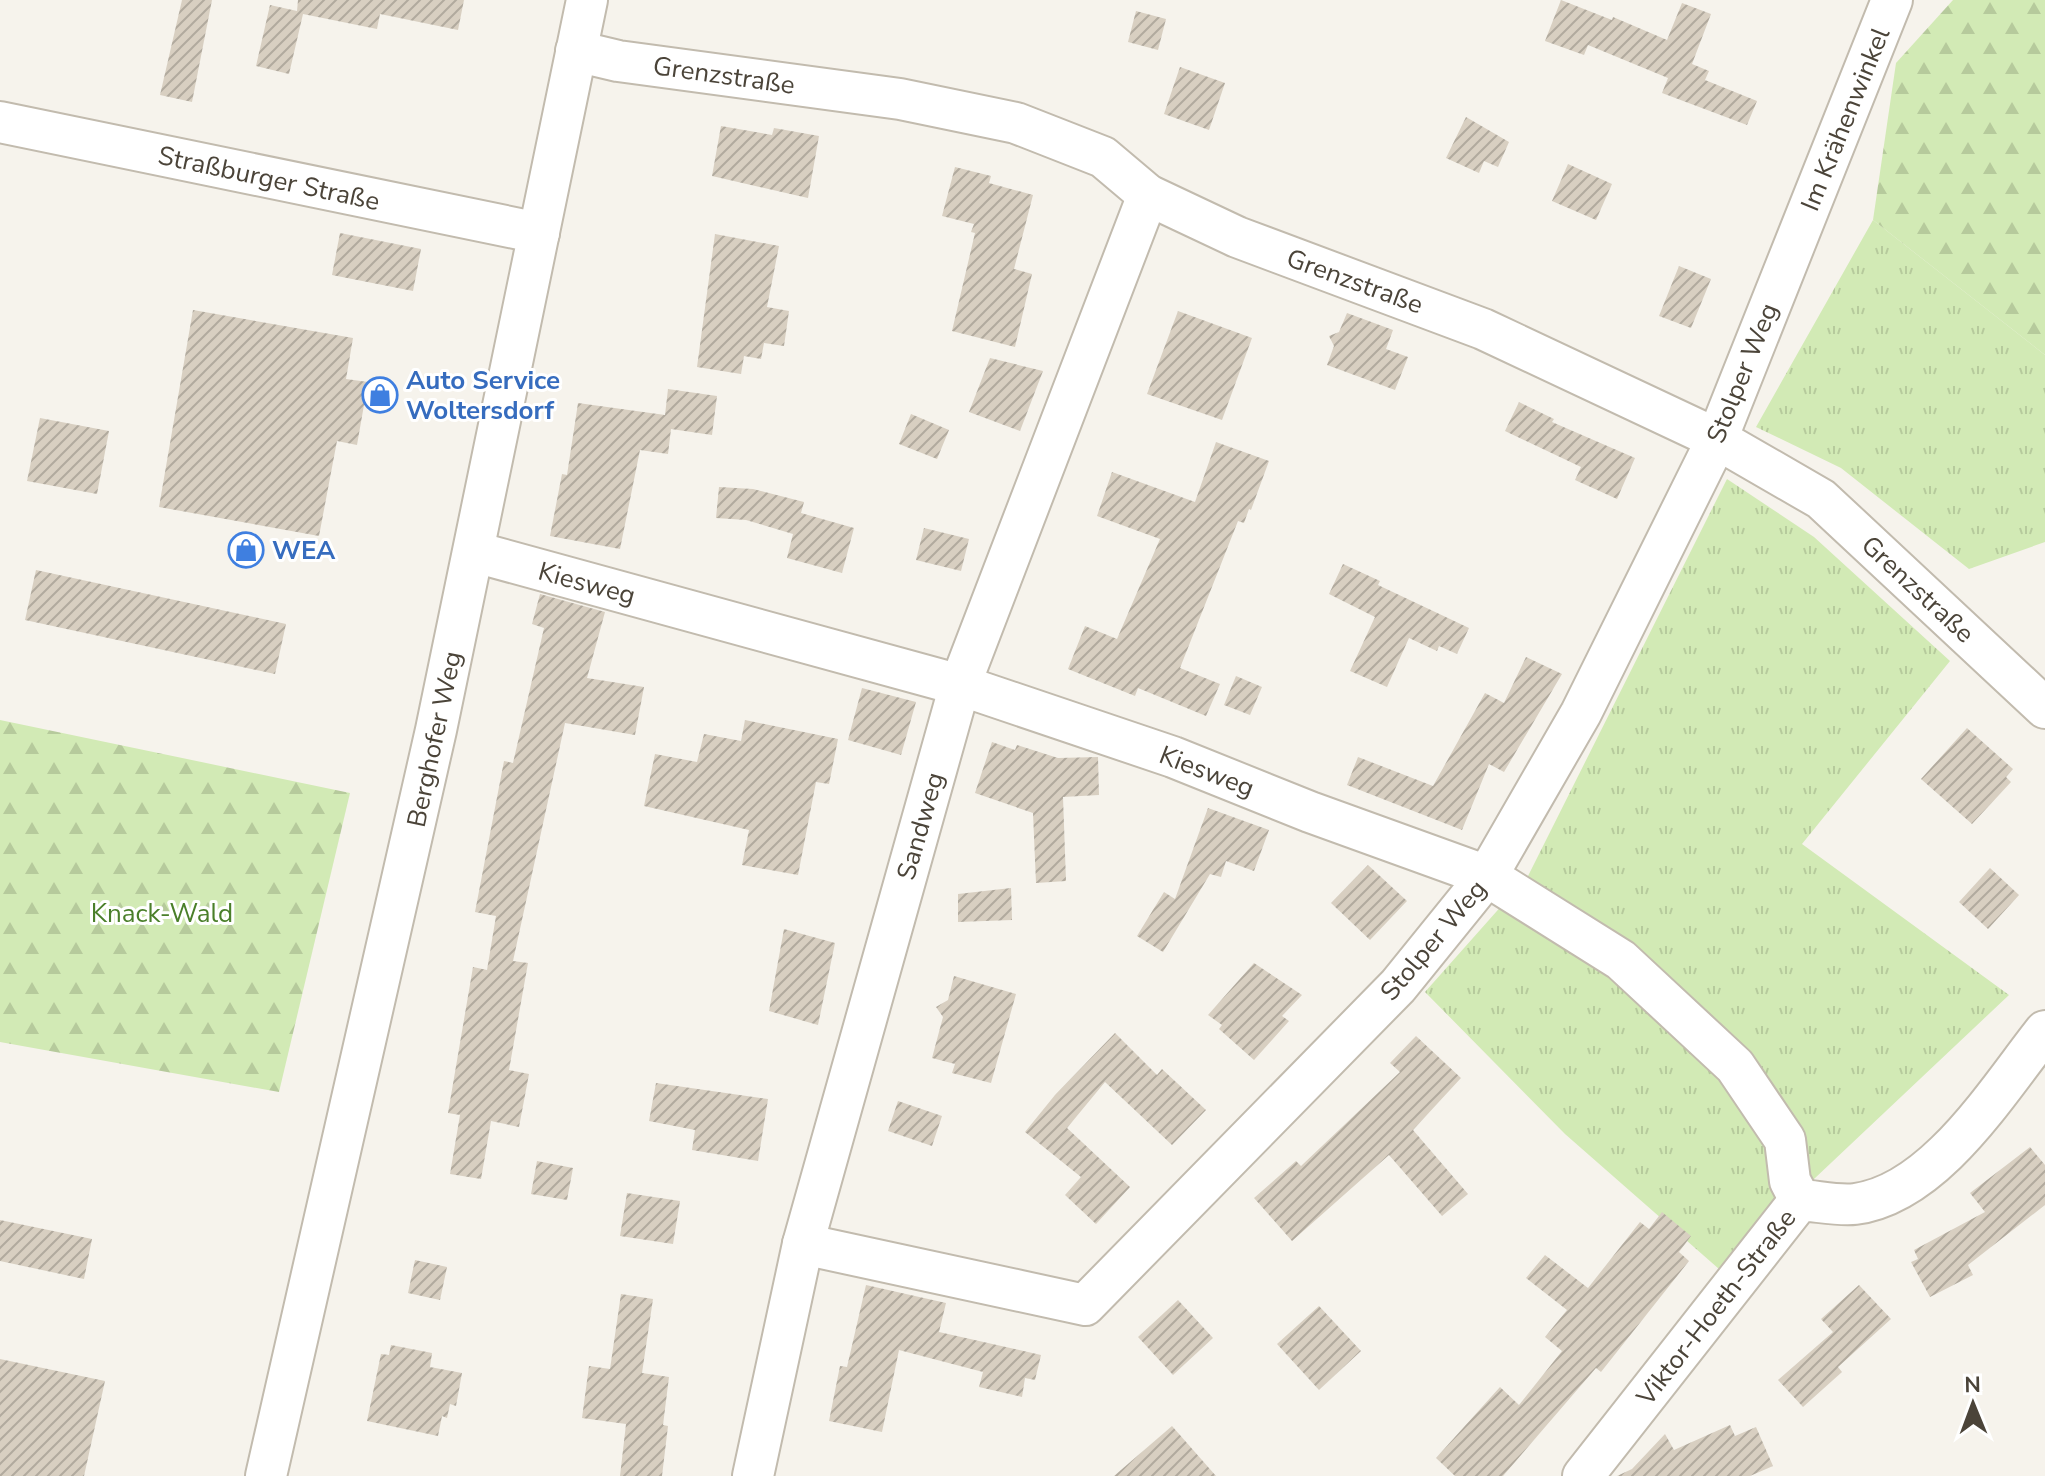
<svg xmlns="http://www.w3.org/2000/svg" width="2045" height="1476" viewBox="0 0 2045 1476" font-family="'Nunito Sans',sans-serif">
	<defs>
		<pattern id="grass-tufts" width="24" height="20" patternUnits="userSpaceOnUse" patternTransform="scale(2)"><rect width="24" height="20" fill="#d2eab5"/><path d="M3 7l-1-3M5 7V3M7 7l1-3M15 17l-1-3M17 17v-4M19 17l1-3" fill="none" stroke="#b6ca9c"/></pattern>
		<pattern id="forest-firs" width="22" height="20" patternUnits="userSpaceOnUse" patternTransform="scale(2)"><rect width="22" height="20" fill="#d2eab5"/><path d="M5 1l3.5 6h-7zM16 11l3.5 6h-7z" fill="#b6ca9c"/></pattern>
		<pattern id="building-hatch" width="6" height="6" patternUnits="userSpaceOnUse" patternTransform="scale(2)"><rect width="6" height="6" fill="#d8cfc1"/><path d="M-1 1l2-2M0 6l6-6M5 7l2-2" fill="none" stroke="#b1aa9e"/></pattern>
	</defs>
	<rect width="100%" height="100%" fill="#f6f3ec"/>
	<g fill="url(#grass-tufts)">
		<path d="M1873 220 2045 355V542L1969 569 1841 468 1756 427Z"/>
		<path d="M1727 479 1814 537 1950 661 1802 844 2009 995 1814 1179 1727 1276 1565 1134 1425 992 1528 876Z"/>
	</g>
	<g fill="url(#forest-firs)">
		<path d="M1953 0H2045V355L1873 220 1896 63Z"/>
		<path d="M0 720 350 793 279 1092 0 1042Z"/>
	</g>
	<g fill="url(#building-hatch)">
		<path d="M182 0H212L192 102 160 95Z"/>
		<path d="M298 0H464L458 30 380 14 377 29 303 14 289 74 256 66 270 5 297 11Z"/>
		<path d="M1561 0 1612 20 1613 17 1667 40 1682 3 1711 14 1692 64 1709 71 1705 80 1757 101 1747 125 1662 93 1668 78 1588 45 1584 55 1545 41Z"/>
		<path d="M1136 11 1166 19 1158 50 1128 42Z"/>
		<path d="M1180 67 1225 83 1209 130 1164 114Z"/>
		<path d="M1466 117 1509 142 1498 167 1484 161 1479 173 1446 158Z"/>
		<path d="M721 126 772 135 774 128 819 136 808 198 712 176Z"/>
		<path d="M1568 164 1612 184 1596 220 1552 201Z"/>
		<path d="M955 167 991 176 989 183 1033 195 1014 269 1032 274 1015 347 952 331 975 233 971 232 974 224 942 216Z"/>
		<path d="M340 233 421 249 413 291 332 275Z"/>
		<path d="M715 234 779 246 767 307 789 311 784 346 764 343 761 359 744 356 741 374 697 367Z"/>
		<path d="M1679 266 1711 279 1691 328 1659 316Z"/>
		<path d="M193 310 353 338 346 379 368 382 357 445 337 441 319 536 159 507Z"/>
		<path d="M1178 311 1252 338 1222 420 1147 394Z"/>
		<path d="M1347 313 1393 330 1386 349 1408 357 1395 390 1327 365 1334 346 1329 336 1339 332Z"/>
		<path d="M990 358 1043 371 1020 431 969 412Z"/>
		<path d="M668 389 717 396 712 435 671 429 668 454 640 450 620 549 550 536 562 474 567 475 578 403 665 415Z"/>
		<path d="M1519 402 1554 419 1552 422 1635 458 1617 499 1575 480 1581 467 1505 431Z"/>
		<path d="M911 414 949 430 937 459 899 444Z"/>
		<path d="M40 418 109 431 97 494 27 481Z"/>
		<path d="M1216 442 1269 461 1251 510 1249 509 1244 523 1238 521 1180 668 1220 684 1206 716 1138 688 1135 696 1068 669 1085 626 1117 639 1160 539 1097 516 1112 472 1195 502Z"/>
		<path d="M719 487 753 489 804 502 801 513 854 528 842 573 787 558 793 534 746 520 716 518Z"/>
		<path d="M924 528 969 539 961 571 916 560Z"/>
		<path d="M1343 564 1380 581 1378 585 1469 628 1457 654 1439 646 1437 651 1409 638 1387 687 1350 671 1375 617 1329 594Z"/>
		<path d="M36 570 286 624 275 674 25 620Z"/>
		<path d="M540 594 605 612 587 678 644 687 635 735 565 723 513 961 528 963 509 1070 529 1074 519 1127 491 1121 481 1179 450 1174 460 1115 448 1113 473 967 487 970 496 916 475 912 504 761 513 763 544 628 532 624Z"/>
		<path d="M1526 657 1562 674 1504 772 1489 764 1462 830 1347 785 1358 757 1433 786 1485 693 1504 703Z"/>
		<path d="M1236 676 1262 687 1250 715 1224 705Z"/>
		<path d="M862 688 916 702 901 755 848 740Z"/>
		<path d="M745 720 838 739 829 784 816 782 798 875 742 865 749 830 644 806 655 754 697 762 704 734 741 741Z"/>
		<path d="M1967 728 2013 769 2006 777 2011 782 1972 824 1921 779Z"/>
		<path d="M992 742 1015 750 1017 745 1058 758 1098 757 1099 795 1063 797 1066 881 1036 883 1033 813 975 793Z"/>
		<path d="M1208 808 1269 830 1254 871 1226 861 1221 877 1210 874 1163 952 1137 936 1164 892 1175 899Z"/>
		<path d="M1368 865 1407 901 1370 940 1331 903Z"/>
		<path d="M1990 868 2019 895 1988 929 1959 902Z"/>
		<path d="M1011 888 1012 920 958 922V894Z"/>
		<path d="M784 929 835 943 818 1025 769 1011Z"/>
		<path d="M1254 963 1302 995 1282 1016 1289 1021 1254 1060 1219 1029 1222 1025 1208 1015Z"/>
		<path d="M954 976 1016 994 991 1083 952 1073 955 1064 932 1058 943 1017 936 1007 948 1000Z"/>
		<path d="M1115 1033 1157 1075 1162 1069 1206 1110 1172 1145 1105 1082 1067 1128 1130 1187 1096 1224 1065 1195 1081 1177 1025 1132 1055 1095Z"/>
		<path d="M1416 1036 1461 1078 1413 1130 1468 1194 1442 1216 1389 1155 1292 1241 1254 1198 1296 1161 1301 1166 1400 1072 1390 1063Z"/>
		<path d="M656 1083 768 1099 758 1161 692 1150 695 1130 649 1121Z"/>
		<path d="M898 1101 942 1116 932 1146 888 1131Z"/>
		<path d="M2030 1147 2045 1165V1205L1968 1265 1973 1275 1930 1297 1911 1262 1918 1259 1914 1250 1985 1212 1970 1193Z"/>
		<path d="M537 1161 573 1168 567 1200 531 1194Z"/>
		<path d="M627 1193 680 1201 673 1244 620 1236Z"/>
		<path d="M1662 1212 1691 1236 1679 1252 1689 1261 1601 1372 1596 1368 1503 1476H1455L1436 1458 1500 1387 1519 1405 1562 1351 1545 1337 1567 1310 1526 1278 1545 1255 1588 1288 1640 1222 1649 1229Z"/>
		<path d="M0 1220 92 1239 84 1279 0 1261Z"/>
		<path d="M415 1260 447 1267 440 1300 408 1293Z"/>
		<path d="M866 1285 946 1303 939 1332 1041 1355 1035 1380 1025 1378 1022 1397 979 1387 983 1372 899 1350 882 1432 829 1421 840 1366 847 1367Z"/>
		<path d="M1859 1285 1891 1319 1838 1367 1842 1372 1803 1407 1778 1380 1833 1332 1821 1319Z"/>
		<path d="M621 1294 653 1299 642 1373 669 1377 663 1425 668 1426 662 1476H620L626 1424 582 1418 589 1366 610 1369Z"/>
		<path d="M1178 1300 1213 1338 1173 1375 1138 1337Z"/>
		<path d="M1319 1306 1361 1351 1319 1390 1277 1344Z"/>
		<path d="M391 1345 432 1353 430 1367 462 1373 456 1406 450 1404 447 1418 442 1416 438 1436 367 1421 381 1354 389 1355Z"/>
		<path d="M0 1359 105 1381 84 1476H0Z"/>
		<path d="M1730 1425 1735 1436 1756 1427 1773 1466 1750 1476H1617L1632 1469 1665 1434 1674 1450Z"/>
		<path d="M1172 1426 1216 1476H1114Z"/>
	</g>
	<g fill="none" stroke-linecap="round" stroke-linejoin="round">
		<defs>
			<g id="minor">
				<path d="M576 51 618 61 900 99 1016 123 1103 157 1148 195 1237 237 1483 329 1717 439 1821 499 2045 708"/>
				<path d="M0 122 539 233"/>
				<path d="M475 552 960 685 1173 757 1310 812 1487 876 1621 960 1735 1066 1785 1140 1790 1181 1800 1200"/>
				<path d="M803 1244 1085 1305 1398 986 1487 876 1581 713 1717 439 1892 0"/>
				<path d="M266 1476 436 730 587 0"/>
				<path d="M753 1476 803 1244 960 685 1148 195"/>
				<path d="M1583 1476 1800 1200C1817 1201 1838 1206 1855 1204 1935 1194 1998 1090 2045 1031"/>
			</g>
		</defs>
		<use href="#minor" stroke="#c2bbae" stroke-width="44"/>
		<use href="#minor" stroke="#fff" stroke-width="40"/>
	</g>
	<defs>
		<symbol id="shop-ring" viewBox="-11 -11 22 22"><circle r="9.5" fill="#fff" stroke="#3f7fe0" stroke-width="1.5"/><path d="M-5-2.5h2.3a2.7 3.5 0 0 1 5.4 0H5L5.5 6h-11ZM-1.5-2.5h3a1.5 2.3 0 0 0-3 0Z" fill="#3f7fe0"/></symbol>
	</defs>
	<g fill-rule="evenodd">
		<use href="#shop-ring" x="360" y="375" width="40" height="40"/>
		<use href="#shop-ring" x="226" y="530" width="40" height="40"/>
	</g>
	<g text-anchor="middle" stroke-width="6" stroke-linejoin="round" paint-order="stroke">
		<g font-size="26" fill="#4b4439" stroke="#fff">
			<text transform="translate(724 75) rotate(8)" y="9">Grenzstraße</text>
			<text transform="translate(1845 119) rotate(-68)" y="9">Im Krähenwinkel</text>
			<text transform="translate(269 178) rotate(12)" y="9">Straßburger Straße</text>
			<text transform="translate(1355 281) rotate(20)" y="9">Grenzstraße</text>
			<text transform="translate(1742 373) rotate(-68)" y="9">Stolper Weg</text>
			<text transform="translate(587 583) rotate(15)" y="9">Kiesweg</text>
			<text transform="translate(1918 589) rotate(43)" y="9">Grenzstraße</text>
			<text transform="translate(434 739) rotate(-78)" y="9">Berghofer Weg</text>
			<text transform="translate(1207 771) rotate(21)" y="9">Kiesweg</text>
			<text transform="translate(920 826) rotate(-74)" y="9">Sandweg</text>
			<text transform="translate(1433 940) rotate(-50)" y="9">Stolper Weg</text>
			<text transform="translate(1716 1307) rotate(-52)" y="9">Viktor-Hoeth-Straße</text>
		</g>
		<g font-size="26" font-weight="bold" fill="#366cbe" stroke="#fff" text-anchor="start">
			<text x="406" y="389">Auto Service<tspan x="406" dy="30">Woltersdorf</tspan></text>
			<text x="272" y="559">WEA</text>
		</g>
		<g font-size="26" fill="#4a7f2a" stroke="#fff">
			<text x="162" y="922">Knack-Wald</text>
		</g>
	</g>
	<g transform="translate(1973 1404) rotate(359)" stroke="#ffffff" stroke-width="6" paint-order="stroke">
	<path d="M0-6L14 30L0 20L-14 30Z" fill="#4b4439"/>
	<text y="-12" font-size="22" font-weight="bold" text-anchor="middle" fill="#4b4439">N</text>
	</g>
</svg>
